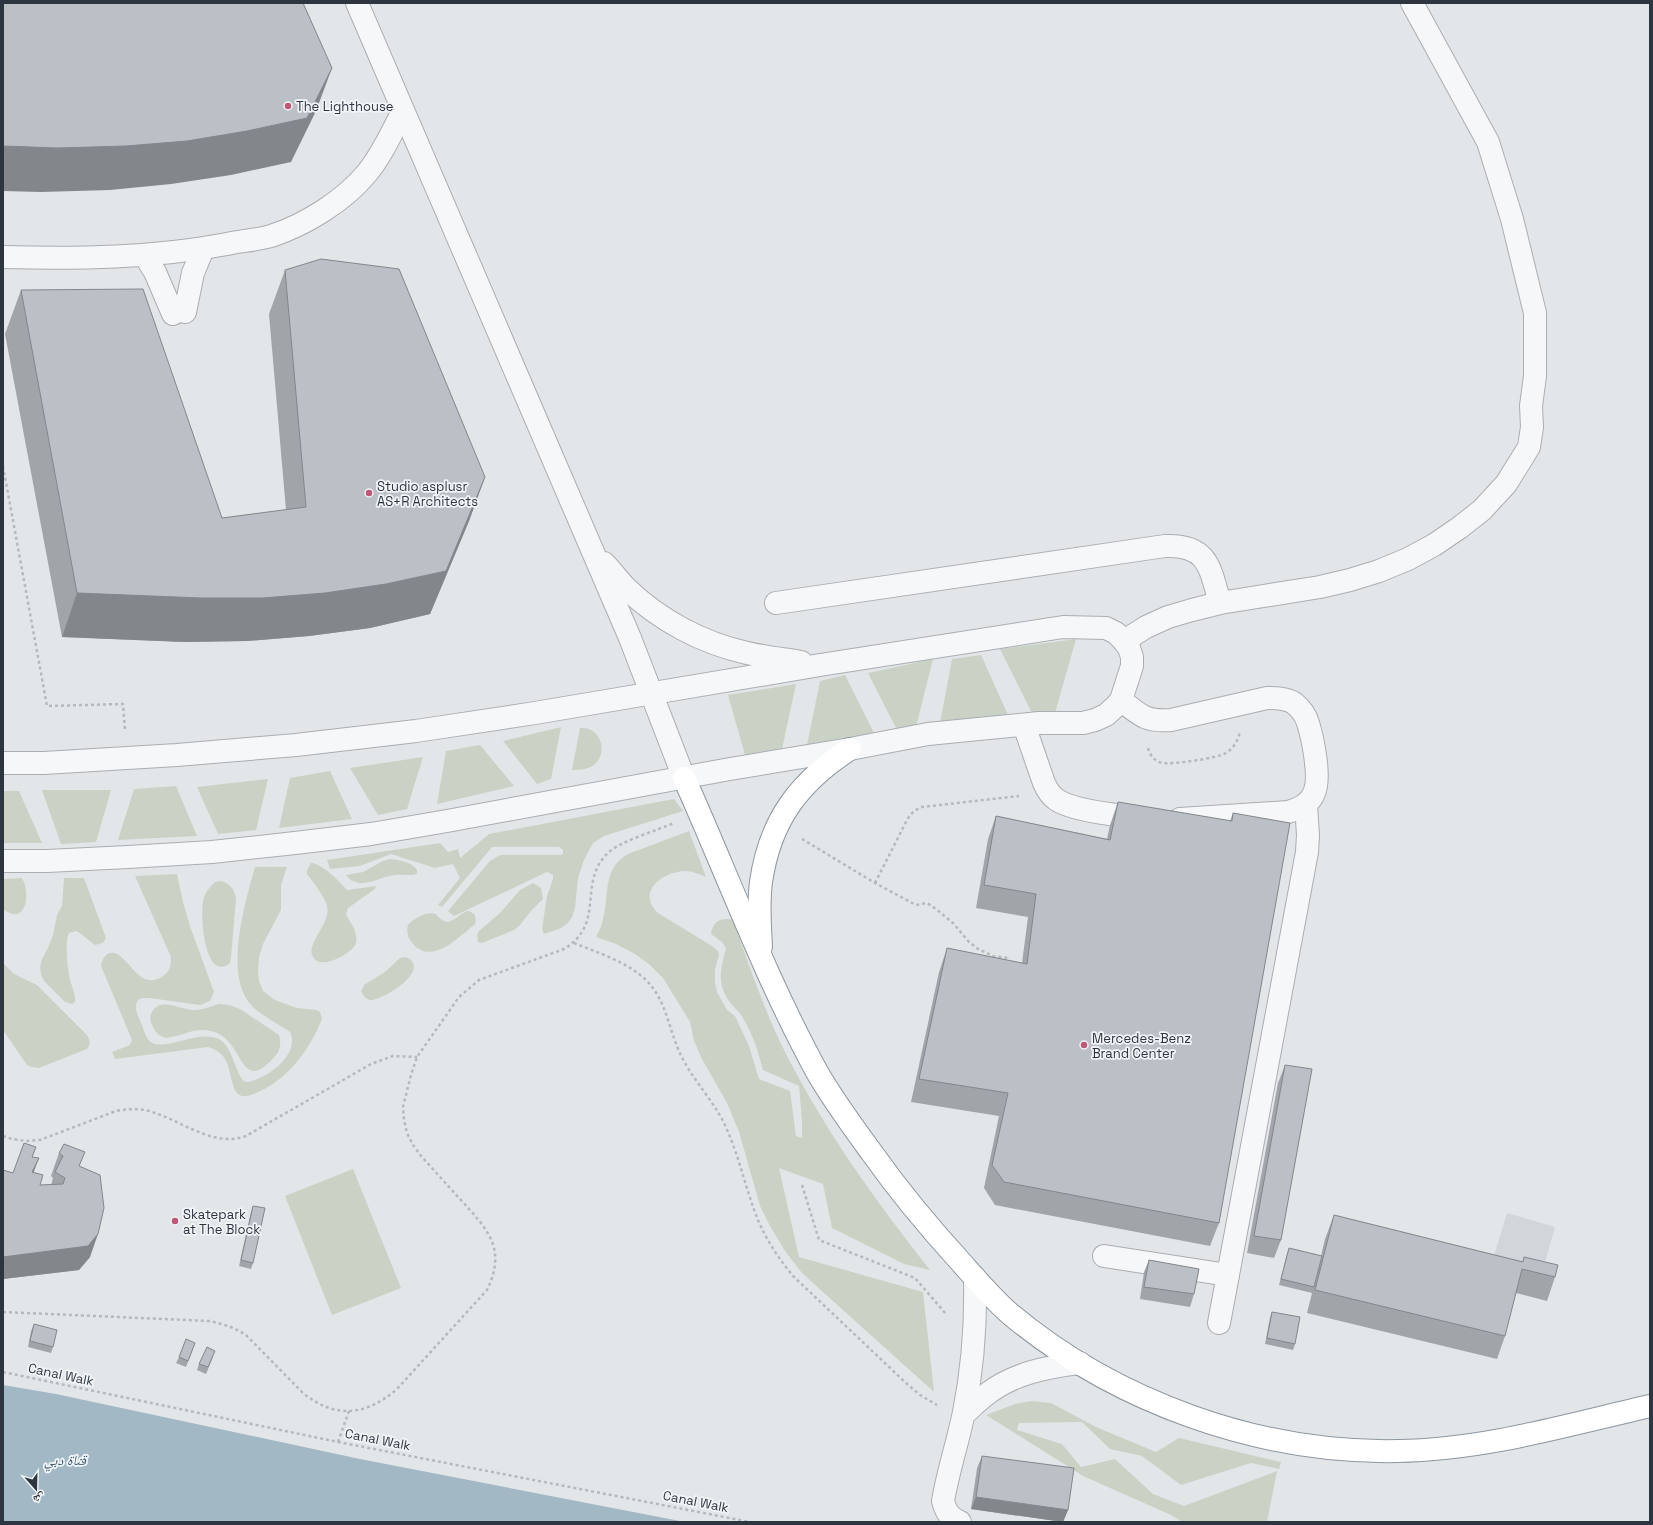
<svg xmlns="http://www.w3.org/2000/svg" width="1653" height="1525" viewBox="0 0 1653 1525" font-family="'Space Grotesk','Noto Naskh Arabic',sans-serif">
	<rect width="100%" height="100%" fill="#e3e6e9"/>
	<path fill="#d1d6db" d="M1507 1213 1555 1227 1539 1283 1490 1269Z"/>
	<g fill="#cad2c5">
		<path d="M1076 639 1055 713H1032L1000 649Z"/>
		<path d="M981 655 1008 715 940 723 952 659Z"/>
		<path d="M933 659 916 727 897 730 868 673Z"/>
		<path d="M845 675 874 733 807 745 820 681Z"/>
		<path d="M796 684 782 749 745 755 728 695Z"/>
		<path d="M561 727 551 779 537 784 503 741Z"/>
		<path d="M580 728C583 728 587 728 589 729 607 737 605 763 588 768 582 770 577 770 572 770Z"/>
		<path d="M480 745 514 786 437 804 446 751Z"/>
		<path d="M423 757 407 809 378 815 350 768Z"/>
		<path d="M330 771 352 819 279 828 290 778Z"/>
		<path d="M268 779 256 830 218 834 197 787Z"/>
		<path d="M176 786 197 836 118 840 134 789Z"/>
		<path d="M42 790H111L96 842 61 844Z"/>
		<path d="M3 791H19L42 843H3Z"/>
		<path d="M674 799 683 811 604 836 593 843 584 860 578 878 575 908 572 917 567 924 559 929 544 934 542 929 547 896 553 879V875L547 872 454 916 448 911 490 861 500 855H561L563 853V850L559 847H492L442 907 438 905 460 878 453 864 435 868 391 854 360 866 330 869 327 860 440 843 448 852 458 849 460 858 489 834Z"/>
		<path d="M689 831 706 877C699 874 692 871 685 871 662 872 636 892 658 913L712 946 718 951 719 955 715 969V981L717 992 727 1010 735 1016 749 1046 759 1079 790 1091 796 1136 802 1138V1121L799 1086 763 1070C758 1050 752 1032 741 1015 738 1010 732 1006 729 1001 716 982 721 968 726 948L722 942 711 934C713 921 721 917 733 920 751 971 768 1022 794 1069 832 1141 880 1206 930 1270L904 1264 832 1228 823 1184 779 1168 799 1257 923 1292 934 1392 824 1293 802 1273 785 1251 770 1226 760 1206 739 1132 727 1103 702 1059 694 1041 690 1022 663 978 650 965 635 954 616 944 596 937C598 932 601 928 602 923 610 898 601 869 628 854Z"/>
		<path d="M390 859C399 860 412 862 417 870V873L414 875C406 875 397 874 389 876 375 880 357 890 346 875L363 872 383 861Z"/>
		<path d="M311 863C323 864 339 881 347 890L376 886 375 889 348 908 346 914C349 921 356 929 356 936 357 940 356 945 353 948 346 956 320 970 313 957 305 943 332 923 327 906 325 897 313 882 307 874V870Z"/>
		<path d="M255 867H287L281 885V910L263 944 259 957 258 971 259 981 263 991 275 1000 297 1008 317 1010 320 1012 322 1019C309 1051 287 1081 254 1094 248 1096 242 1098 237 1093 234 1090 234 1086 232 1082 228 1064 227 1053 208 1047L115 1059 112 1052 130 1045 132 1040 101 966C102 956 110 948 120 956 133 966 143 990 163 976 170 972 171 965 171 957L135 876 177 874 183 902 191 929 214 992 210 1001 200 1005 149 998H143L138 1000C133 1008 138 1015 141 1023 144 1029 145 1038 151 1042 165 1052 198 1029 219 1039 234 1047 236 1079 246 1082 266 1080 301 1054 290 1032 279 1024 260 1015 252 1006 223 976 245 903 255 867Z"/>
		<path d="M22 878C31 894 26 927 3 909V879Z"/>
		<path d="M64 878H84L106 938 103 943 95 945 77 931 69 933C64 944 68 971 71 983 73 990 76 996 75 1002L72 1004 65 1002 44 981 41 974 40 967 42 959 48 948 53 935 57 915 62 906Z"/>
		<path d="M222 881C231 885 234 889 236 898L231 958 230 963C204 984 199 911 204 897 206 891 210 887 215 882Z"/>
		<path d="M533 883 541 888 543 899 531 911 520 925 514 930 482 943 478 942 477 934 479 931 500 913 520 890Z"/>
		<path d="M467 911C475 912 477 917 475 924 460 936 433 965 414 945 408 939 406 932 408 925 414 918 427 911 436 914 449 930 454 917 467 911Z"/>
		<path d="M406 957C434 969 381 1002 370 1000 365 999 363 995 361 991L364 985 385 972 400 958Z"/>
		<path d="M3 963 14 974 37 985 87 1035C90 1040 91 1045 87 1049L39 1068 32 1067 27 1065 3 1030Z"/>
		<path d="M219 1004 229 1005 240 1009 279 1035C281 1043 281 1049 276 1055 241 1097 244 1044 217 1033 197 1025 185 1036 166 1038 159 1036 156 1033 153 1027 150 1022 149 1017 152 1012 161 996 182 1011 195 1010 203 1010 211 1006 219 1004Z"/>
		<path d="M353 1169 401 1288 332 1315 285 1196Z"/>
		<path d="M1032 1401 1051 1403 1096 1427 1156 1452 1179 1438 1281 1462 1279 1469 1251 1463 1181 1485 1142 1456 1110 1449 1082 1422 1019 1423 1017 1430 1062 1444 1081 1467 1115 1459 1153 1494 1184 1506 1277 1471 1267 1522H1180L1179 1520 1171 1515 1083 1476 986 1415 1015 1404Z"/>
	</g>
	<path fill="#a2b8c5" d="M3 1385 56 1394 360 1459 685 1522H3Z"/>
	<g fill="none" stroke-linecap="round" stroke-linejoin="round">
		<defs>
			<g id="minor">
				<path d="M357 3 630 638 684 778"/>
				<path d="M145 256 155 272 173 314"/>
				<path d="M3 257C78 259 153 258 227 244 241 241 257 240 271 236 305 225 344 201 367 173 382 155 392 132 403 111"/>
				<path d="M185 312 193 273 203 249"/>
				<path d="M604 563C612 571 618 580 626 588 659 620 702 643 747 653 764 657 783 659 801 662"/>
				<path d="M776 603 1165 546C1209 544 1210 569 1220 603"/>
				<path d="M1124 641 1146 627 1168 617 1192 610 1220 603 1320 587 1350 580 1379 571 1408 559 1434 545 1459 528 1482 510 1506 484 1529 447 1532 427 1531 406 1535 376V313L1512 219 1488 142 1412 3"/>
				<path d="M1121 700C1140 715 1145 722 1171 720L1267 698C1276 698 1286 698 1294 703 1300 708 1306 716 1308 723 1313 739 1321 778 1314 793 1310 804 1299 809 1288 812L1180 819"/>
				<path d="M1024 725 1044 783C1047 790 1051 796 1057 800 1073 811 1122 816 1142 818"/>
				<path d="M3 763H44L177 755 296 745 416 731 535 713 820 665 1063 627 1106 628 1116 633 1124 641 1129 648 1132 657V666L1121 700 1116 706 1106 715 1095 720 1083 723H1039L928 734 850 749 730 769 447 821 371 834 295 843 212 852 128 857 47 861H3"/>
				<path d="M1104 1256 1228 1275"/>
				<path d="M1219 1323 1307 852 1308 835 1306 805"/>
				<path d="M964 1414C972 1407 979 1400 987 1394 1014 1373 1047 1367 1080 1363"/>
				<path d="M960 1522C950 1518 946 1512 943 1501 948 1471 958 1442 964 1412 973 1367 976 1323 975 1278"/>
			</g>
			<g id="highway">
				<path d="M684 778C728 876 765 977 817 1072 833 1100 853 1127 872 1153 899 1191 928 1226 959 1260 975 1278 991 1297 1009 1313 1115 1402 1260 1454 1398 1451 1483 1450 1567 1425 1650 1406"/>
				<path d="M761 947C760 926 758 903 761 882 770 820 799 782 850 749"/>
			</g>
		</defs>
		<use href="#minor" stroke="#a9aeb3" stroke-width="24"/>
		<use href="#highway" stroke="#8c969e" stroke-width="24"/>
		<g stroke="#b5b9bd" stroke-width="2.5" stroke-dasharray="3 3" stroke-linecap="butt">
			<path d="M3 466 47 706 123 704 125 730"/>
			<path d="M1148 748C1150 755 1154 761 1162 763 1171 765 1218 758 1226 753 1234 748 1238 740 1240 732"/>
			<path d="M802 839 875 883 916 905 927 903 936 909 953 923 969 942 978 949 993 956 1009 958"/>
			<path d="M875 883 907 820C911 813 915 810 922 807L1019 796"/>
			<path d="M574 943C598 953 626 961 646 980 666 1000 668 1026 679 1051 690 1077 711 1097 724 1123 739 1154 745 1188 758 1220 767 1241 779 1259 793 1276L906 1383 920 1395 937 1405"/>
			<path d="M3 1136 12 1139 26 1141 40 1140 116 1111C127 1109 138 1108 149 1111 181 1120 213 1148 246 1136L371 1064 393 1056 417 1057"/>
			<path d="M802 1185 819 1240 915 1278 946 1314"/>
			<path d="M3 1312 209 1321C223 1324 234 1327 246 1335L303 1393C335 1419 366 1416 397 1389L487 1290C507 1248 488 1230 460 1199 447 1185 434 1170 421 1156L413 1145 407 1133 404 1120 403 1107 411 1075 417 1057 459 997 479 980 564 949C607 923 576 882 609 852 623 840 656 831 674 823"/>
			<path d="M3 1372 338 1442 750 1522"/>
			<path d="M338 1442 349 1411"/>
		</g>
		<use href="#minor" stroke="#f5f7f8" stroke-width="22"/>
		<use href="#highway" stroke="#fff" stroke-width="22"/>
	</g>
	<g fill="#a1a5aa">
		<path d="M285 270 485 477 469 521 430 614 370 628 309 636 247 641 185 642 62 637 5 334 21 290 222 518 286 510 269 314Z"/>
		<path d="M1118 802 1230 821 1233 813 1219 1223 1210 1246 995 1205 984 1188 999 1116 911 1102 939 972 947 948 1022 963 1028 917 976 908 988 839 996 816 1107 839 1110 825Z"/>
		<path d="M1285 1065 1281 1240 1274 1258 1247 1253 1278 1083Z"/>
		<path d="M36 1147 32 1157 34 1172 40 1185H51L53 1178 51 1176 59 1153 79 1166 90 1257 79 1270 3 1279V1170L13 1173Z"/>
		<path d="M253 1206V1263L251 1269 239 1266 251 1212Z"/>
		<path d="M1334 1215 1523 1262 1524 1257 1555 1277 1547 1301 1516 1293 1505 1336 1497 1359 1307 1313 1312 1293 1279 1285 1287 1254 1289 1248 1321 1256 1325 1239Z"/>
		<path d="M1149 1260 1194 1294 1190 1307 1140 1299 1144 1272Z"/>
		<path d="M1272 1312 1295 1344 1293 1350 1265 1344 1270 1318Z"/>
		<path d="M34 1324 53 1347 51 1353 28 1347 31 1331Z"/>
		<path d="M193 1349 186 1367 176 1363 179 1357Z"/>
		<path d="M213 1357 206 1374 197 1370 199 1364Z"/>
		<path d="M982 1456 1068 1510 1063 1522 971 1509 977 1468Z"/>
	</g>
	<g fill="#83868b">
		<path d="M332 68 316 111 291 162 231 175 171 184 110 190 41 192 3 191V146Z"/>
		<path d="M485 477 469 521 430 614 370 628 309 636 247 641 185 642 62 637 77 593Z"/>
		<path d="M39 1158 30 1182 32 1172Z"/>
		<path d="M98 1234 90 1257 79 1270 3 1279V1257Z"/>
		<path d="M976 1497 1068 1510 1063 1522 971 1509Z"/>
	</g>
	<g fill="#bbc0c6" stroke="#83868b">
		<path d="M3 3H303L332 68 307 118 247 131 187 141 126 146 57 148 3 146Z"/>
		<path d="M321 259 399 269 485 477 446 571 386 584 325 593 263 598H201L77 593 21 290 143 289 222 518 306 507 285 270Z"/>
		<path d="M1118 802 1232 821 1233 813 1290 823 1219 1223 1004 1182 992 1165 1008 1093 919 1079 947 948 1027 964 1036 894 984 885 996 816 1110 840Z"/>
		<path d="M1285 1065 1312 1069 1281 1240 1254 1236Z"/>
		<path d="M24 1143 36 1147 32 1157 39 1158 32 1172 43 1175 40 1185 63 1184 65 1178 55 1172 63 1156 59 1153 64 1144 85 1152 79 1166 100 1175 104 1208 98 1234 88 1246 3 1257V1170L13 1173Z"/>
		<path d="M253 1206 265 1208 253 1263 241 1260Z"/>
		<path d="M1334 1215 1523 1262 1524 1257 1558 1265 1555 1277 1522 1269 1505 1336 1315 1290Z"/>
		<path d="M1289 1248 1322 1256 1314 1287 1281 1279Z"/>
		<path d="M1149 1260 1199 1269 1194 1294 1144 1287Z"/>
		<path d="M1272 1312 1300 1317 1295 1344 1267 1338Z"/>
		<path d="M34 1324 57 1330 53 1347 30 1341Z"/>
		<path d="M186 1339 195 1343 188 1361 179 1357Z"/>
		<path d="M207 1347 215 1351 208 1367 199 1364Z"/>
		<path d="M982 1456 1074 1468 1068 1510 976 1497Z"/>
	</g>
	<g fill="#bf5776" stroke="#f2f5f7" stroke-width="1.5">
		<circle cx="288" cy="106" r="4"/>
		<circle cx="369" cy="493" r="4"/>
		<circle cx="1084" cy="1045" r="4"/>
		<circle cx="175" cy="1221" r="4"/>
	</g>
	<g text-anchor="middle" stroke-width="3.5" stroke-linejoin="round" paint-order="stroke">
		<g font-size="13" fill="#2d3640" stroke="#f2f5f7" text-anchor="start">
			<text x="296" y="111">The Lighthouse</text>
			<text x="377" y="491">Studio asplusr<tspan x="377" dy="15">AS+R Architects</tspan></text>
			<text x="1092" y="1043">Mercedes-Benz<tspan x="1092" dy="15">Brand Center</tspan></text>
			<text x="183" y="1219">Skatepark<tspan x="183" dy="15">at The Block</tspan></text>
		</g>
		<g font-size="13" fill="#2d3640" stroke="#f2f5f7">
			<text transform="translate(61 1374) rotate(12)" y="5">Canal Walk</text>
			<text transform="translate(378 1439) rotate(11)" y="5">Canal Walk</text>
			<text transform="translate(696 1501) rotate(11)" y="5">Canal Walk</text>
		</g>
		<g font-size="14" font-style="italic" fill="#3b5a6f" stroke="#f2f5f7">
			<text x="65" y="1465">قناة دبي</text>
		</g>
	</g>
	<rect width="1653" height="1525" fill="none" stroke="#2d3640" stroke-width="8"/>
	<g transform="translate(36 1489) rotate(160)" stroke="#f2f5f7" stroke-width="3" paint-order="stroke">
	<path d="M0-3L7 15L0 10L-7 15Z" fill="#2d3640"/>
	<text y="-6" font-size="11" font-weight="bold" text-anchor="middle" fill="#2d3640">ش</text>
	</g>
</svg>
